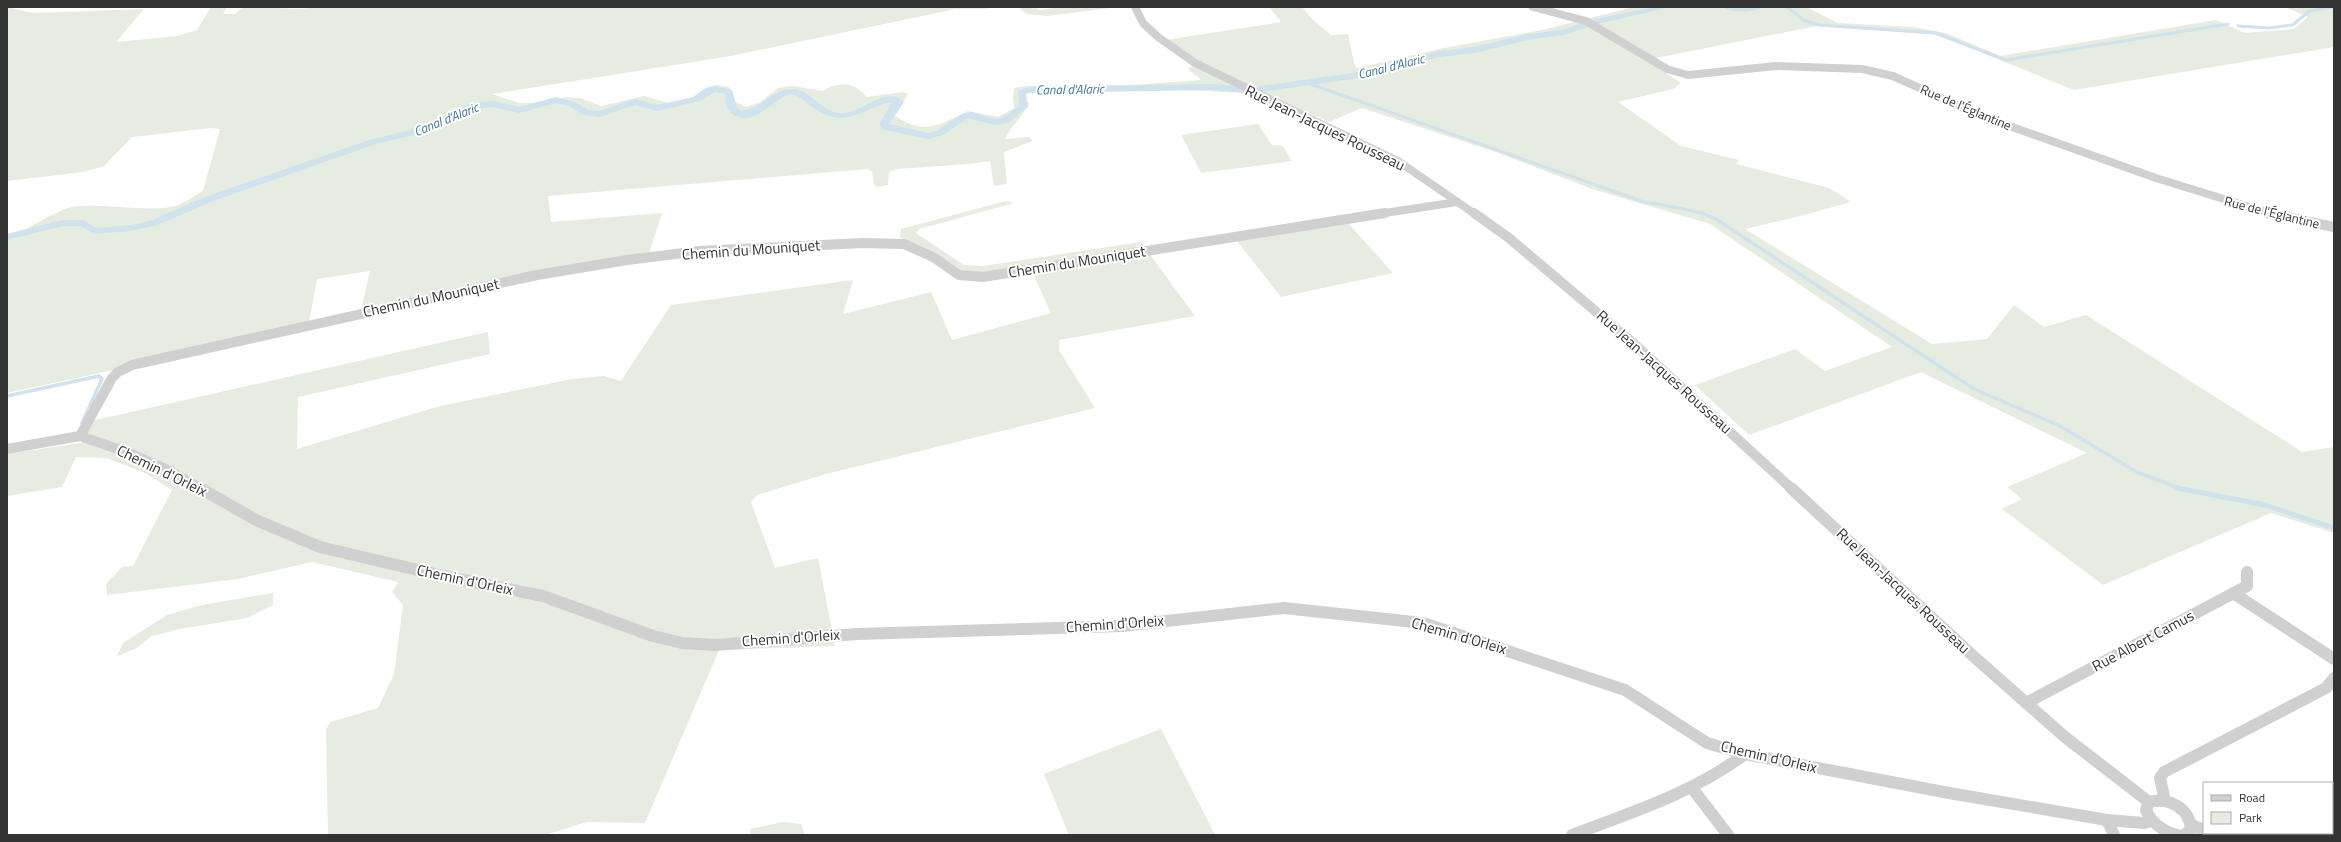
<svg xmlns="http://www.w3.org/2000/svg" width="2341" height="842" viewBox="0 0 2341 842" font-family="'Titillium Web',sans-serif">
	<rect width="100%" height="100%" fill="#fff"/>
	<g fill="#e6ecdf">
		<path d="M7 7 32 13 144 9 116 42 178 36 197 30 211 7H227L223 14H235L243 7 302 9 314 7H994L985 9H956L731 56 492 94 519 103H534L568 97 580 98 601 106 644 96 669 103 693 97 704 89 717 85 729 87 734 101 746 107 760 102 778 88 792 86 823 91 831 86 847 84 857 88 867 97 903 92 908 94 895 116C926 136 938 125 968 111L998 117 1014 108 1013 98 1014 88 1025 86 1132 85 1201 80 1188 69 1193 66 1159 41 1281 22 1269 7H1302L1312 19 1331 35 1348 34 1354 63 1357 68 1444 48 1542 30 1634 7H1806L1838 23 1913 27 1946 33 2000 56 2216 20 2245 33 2294 29 2308 17 2285 7H2334V47L2074 90 1938 35 1903 32 1817 26 1646 60 1681 83 1673 89 1618 102 1681 146 1739 160 1736 164 1829 188 1851 202 1804 215 1745 229 1932 344 1987 339 2014 305 2044 327 2086 315 2302 452 2334 447V533L2271 513 2103 585 2002 509 2022 499 2007 487 2087 453 1921 372 1749 435 1695 385 1795 349 1825 371 1892 347 1710 224 1592 189 1496 152 1362 108 1329 122 1309 113 1295 116 1241 93 1191 90 1046 91 1026 93 1024 99 1029 103C1023 116 1011 126 1005 139L1030 137 1032 141 1004 152 1007 184 994 186 990 161 969 164 897 169 889 172 888 185 877 187 874 184 872 172 868 169 548 196 551 222 662 213 647 260 569 272 360 315 370 271 317 279 308 328 7 393V240C24 231 56 210 72 207 107 202 142 213 176 206 185 203 195 195 203 191L220 129 210 128 132 137 104 166 83 172 7 181Z"/>
		<path d="M1018 7H1034L1039 10 1063 7H1118L1047 16 1027 14Z"/>
		<path d="M1258 124 1272 145 1283 146 1292 161 1201 173 1181 135Z"/>
		<path d="M1006 201 1014 203 919 229 916 233 964 265 983 266 1141 242 1195 316 1059 340V350L1095 408 826 474 757 495 751 502 775 568 818 558 835 646 719 650 645 823 587 822 545 835H328L326 730 330 722 378 708 394 674 403 605 392 592 398 582 312 562 238 579 107 595 106 584 122 567 133 566 172 490 145 473 107 458 76 457 62 487 7 496V454L81 443 91 421 488 332 490 354 298 397 297 449 440 406 518 390 572 379 604 376 621 381 671 305 853 280 843 314 931 292 952 340 1051 313 1034 276 1021 270 985 273 958 270 900 237 901 229Z"/>
		<path d="M1347 222 1393 273 1281 297 1237 241Z"/>
		<path d="M273 593V605L247 618 180 629 152 636 135 649 117 656 123 643 167 615 202 605Z"/>
		<path d="M1161 729 1215 835H1069L1044 774Z"/>
		<path d="M783 822 801 824 805 835H750V829Z"/>
	</g>
	<g fill="none" stroke-linecap="round" stroke-linejoin="round">
		<g stroke="#cfe2ee" stroke-width="3">
			<path d="M1787 7 1805 21 1819 25 1935 33 2006 60 2228 24"/>
			<path d="M2294 24 2309 11 2334 7"/>
			<path d="M2238 26 2269 28 2292 25"/>
			<path d="M1305 82 1644 202 1680 208 1704 214"/>
		</g>
		<g stroke="#cfe2ee" stroke-width="3.5">
			<path d="M1701 213 1716 219 1974 389 2060 426 2137 472 2181 489"/>
			<path d="M7 396 99 376 102 379 82 423"/>
		</g>
		<path stroke="#cfe2ee" stroke-width="5" d="M2177 488 2265 505 2334 528"/>
		<g fill="#cfe2ee" fill-rule="evenodd">
			<path d="M1655 7H1671L1597 24 1563 35 1528 40 1475 53 1439 57 1352 79 1254 93 1210 90 1029 93 1026 94 1028 107 1008 123 995 125 968 118 943 135 928 139 885 130 879 125 892 102C868 106 849 126 824 114 812 109 804 98 792 94 773 97 753 131 731 113L726 106 725 94 715 92 700 101 657 111 635 105 600 117 583 115 569 106 556 103 519 113 493 107 473 109 442 126 426 132 376 144 213 201 157 225 131 231 94 234 80 226H62L7 240V234L62 220H83L96 228 131 225 150 221 205 197 369 140 420 128 471 103 493 101 519 107 556 97 575 102 588 110 599 111 635 99 657 105 694 97 706 88 715 86 732 90 737 108 741 111C762 109 771 90 790 89 809 87 820 111 839 113 859 115 877 92 897 97L904 102 889 124 928 133 937 131 962 114 971 112 995 119 1002 118 1019 106 1018 91 1028 87 1210 84 1254 87 1352 73 1439 51 1475 47 1528 34 1562 30 1595 19Z"/>
			<path d="M1723 7H1762C1755 13 1730 13 1723 7Z"/>
		</g>
		<g stroke="#d0d0d0" stroke-width="8">
			<path d="M1135 7 1143 23 1158 37 1195 63 1398 161 1475 214"/>
			<path d="M1533 7 1586 21 1667 69 1688 75 1776 66 1862 69 1893 76 1981 116 2156 178 2272 214"/>
			<path d="M1378 214 1457 202"/>
		</g>
		<g stroke="#d0d0d0" stroke-width="10">
			<path d="M1474 213 1509 238 1632 342 1792 489"/>
			<path d="M2267 213 2334 227"/>
			<path d="M80 436 112 378 118 372 132 365 537 275 627 260 700 251 862 243 904 244 933 257 959 275 983 277 1385 213"/>
			<path d="M7 449 80 436 132 454 170 471 202 489"/>
		</g>
		<g stroke="#d0d0d0" stroke-width="12">
			<path d="M200 488 256 520 320 547 443 576 543 596 653 636 682 643 715 645 857 634 1122 626 1284 608 1423 623 1625 690 1707 743 1745 754 1949 793 2107 820 2144 823 2152 821"/>
			<path d="M1791 488 1972 655 2065 737 2149 802"/>
			<path d="M2233 593 2334 659"/>
			<path d="M2026 703 2247 586V572"/>
			<path d="M1692 788 1728 835"/>
			<path d="M2165 801 2160 778 2164 772 2326 688 2334 678"/>
			<path d="M2107 820 2114 835"/>
			<path d="M2192 825 2204 830"/>
			<path d="M2213 833 2219 835"/>
			<path d="M1572 835C1632 812 1693 793 1745 754"/>
			<path d="M2177 835C2163 831 2152 824 2146 810L2149 802C2169 797 2190 808 2191 830L2184 835"/>
		</g>
	</g>
	<g text-anchor="middle" stroke-width="4" stroke-linejoin="round" paint-order="stroke">
		<g font-size="13" font-style="italic" fill="#3f7597" stroke="#fff">
			<text transform="translate(1391 66) rotate(-14)" y="5">Canal d'Alaric</text>
			<text transform="translate(1070 89) rotate(-1)" y="5">Canal d'Alaric</text>
			<text transform="translate(446 119) rotate(-22)" y="5">Canal d'Alaric</text>
		</g>
		<g font-size="13" fill="#333" stroke="#fff">
			<text transform="translate(1966 107) rotate(23)" y="5">Rue de l'Églantine</text>
			<text transform="translate(2272 212) rotate(14)" y="5">Rue de l'Églantine</text>
		</g>
		<g font-size="15" fill="#333" stroke="#fff">
			<text transform="translate(1325 128) rotate(26)" y="5">Rue Jean-Jacques Rousseau</text>
			<text transform="translate(751 250) rotate(-4)" y="5">Chemin du Mouniquet</text>
			<text transform="translate(1077 262) rotate(-9)" y="5">Chemin du Mouniquet</text>
			<text transform="translate(431 298) rotate(-12)" y="5">Chemin du Mouniquet</text>
			<text transform="translate(1664 372) rotate(42)" y="5">Rue Jean-Jacques Rousseau</text>
			<text transform="translate(162 471) rotate(26)" y="5">Chemin d'Orleix</text>
			<text transform="translate(465 580) rotate(12)" y="5">Chemin d'Orleix</text>
			<text transform="translate(1903 591) rotate(43)" y="5">Rue Jean-Jacques Rousseau</text>
			<text transform="translate(1115 624) rotate(-4)" y="5">Chemin d'Orleix</text>
			<text transform="translate(1459 636) rotate(16)" y="5">Chemin d'Orleix</text>
			<text transform="translate(791 638) rotate(-4)" y="5">Chemin d'Orleix</text>
			<text transform="translate(2143 641) rotate(-28)" y="5">Rue Albert Camus</text>
			<text transform="translate(1769 757) rotate(13)" y="5">Chemin d'Orleix</text>
		</g>
	</g>
	<rect width="2341" height="842" fill="none" stroke="#333333" stroke-width="16"/>
	<rect x="2203" y="782" width="130" height="52" fill="#ffffff" stroke="#adadad"/>
	<rect x="2211" y="795" width="20" height="6" fill="#d0d0d0" stroke="#adadad"/>
	<text x="2239" y="802" font-size="12" fill="#333333">Road</text>
	<rect x="2211" y="812" width="20" height="12" fill="#e6ecdf" stroke="#adadad"/>
	<text x="2239" y="822" font-size="12" fill="#333333">Park</text>
</svg>
